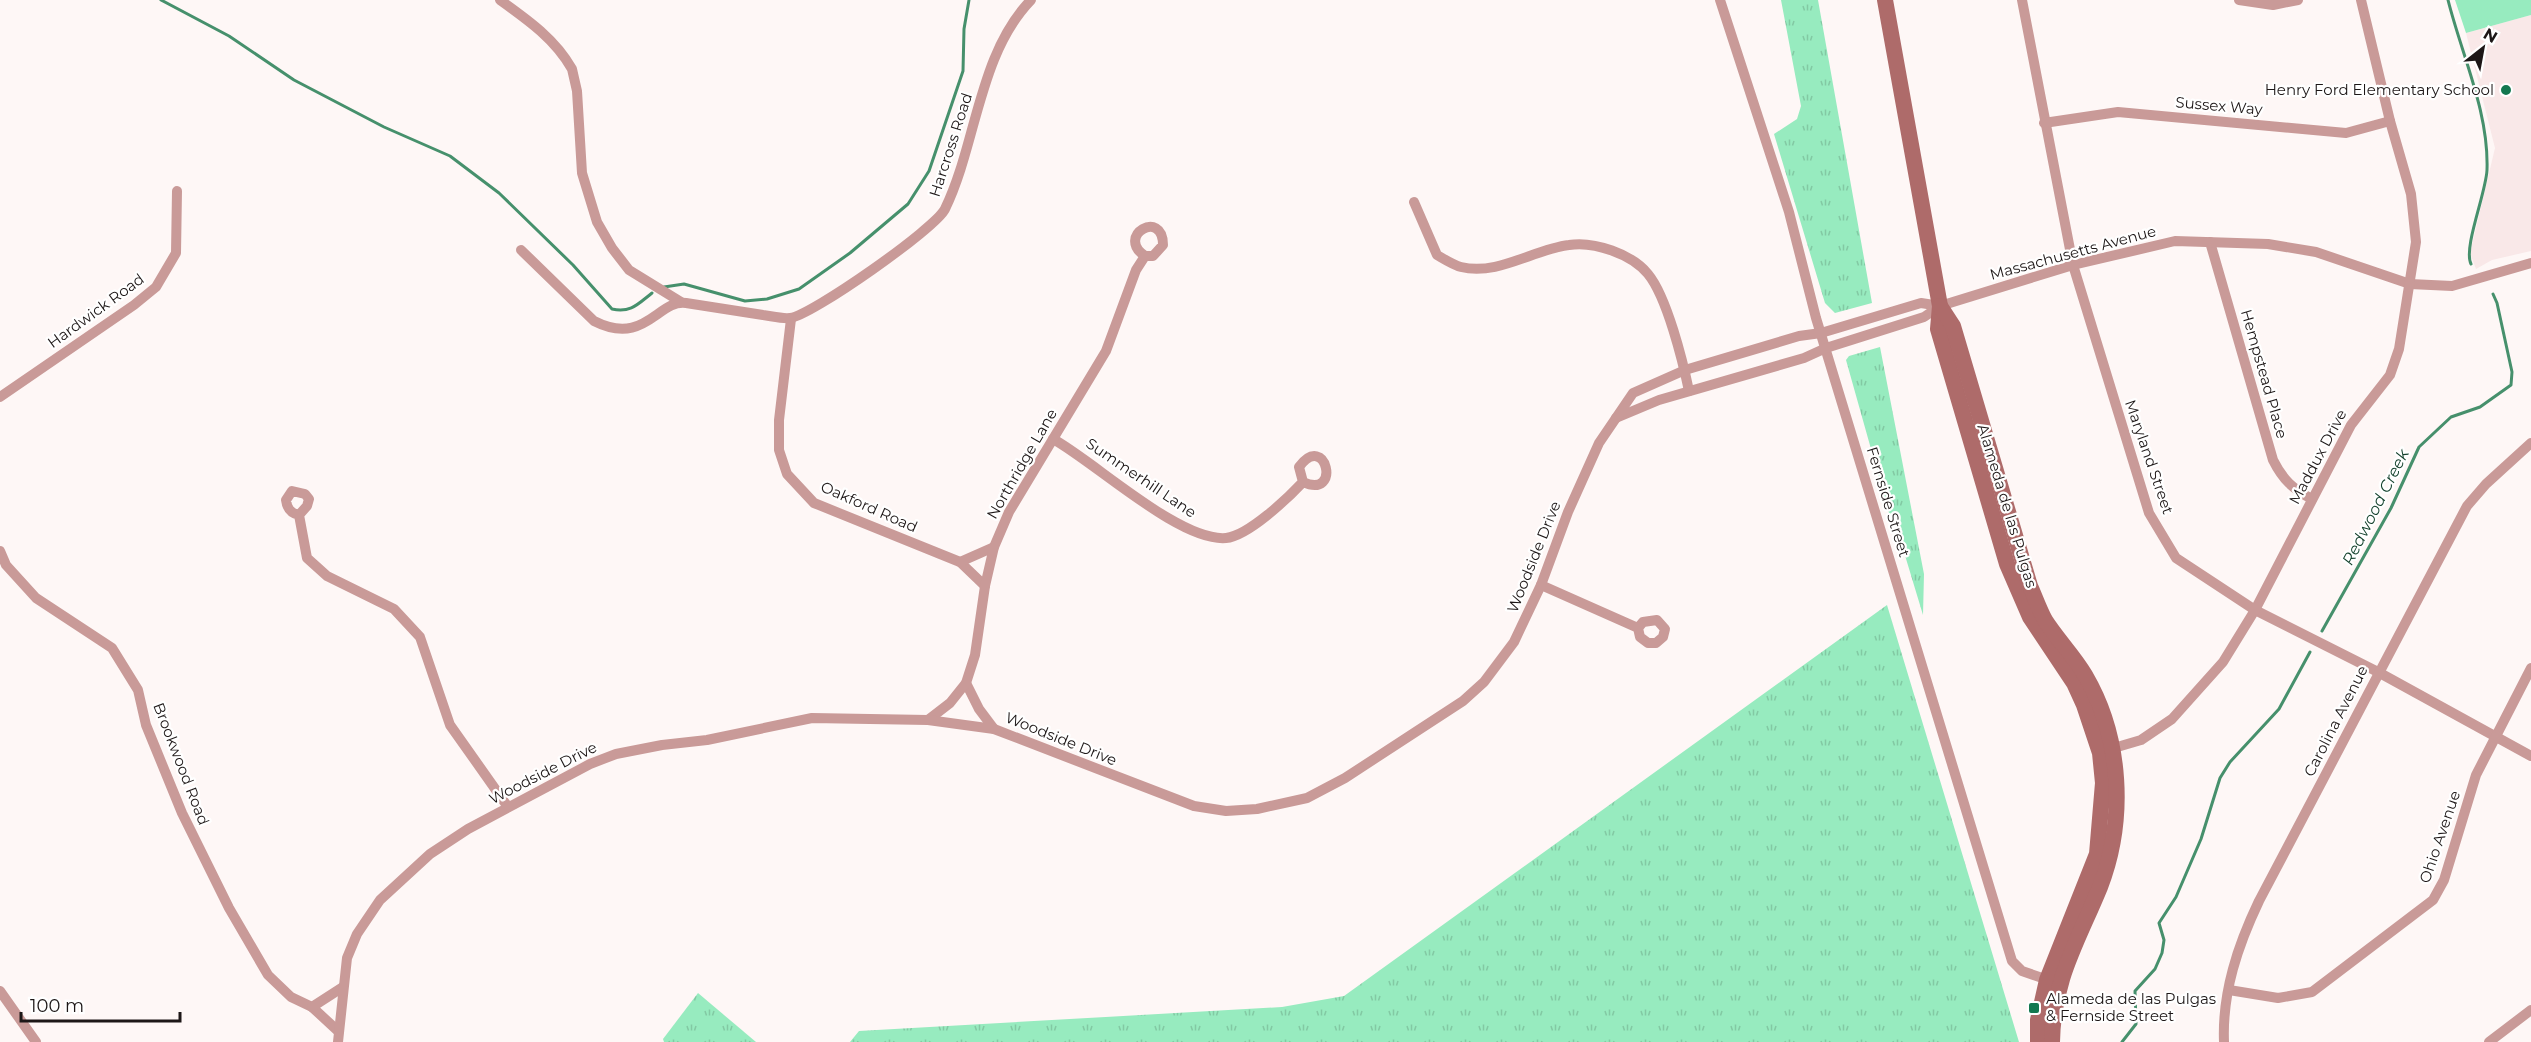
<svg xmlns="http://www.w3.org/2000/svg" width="2531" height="1042" viewBox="0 0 2531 1042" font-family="Montserrat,sans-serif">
	<defs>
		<pattern id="grass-tufts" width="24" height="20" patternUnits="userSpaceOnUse" patternTransform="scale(1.5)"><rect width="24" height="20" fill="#97ebbf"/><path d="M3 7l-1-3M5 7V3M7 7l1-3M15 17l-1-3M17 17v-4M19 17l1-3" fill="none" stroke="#82c9a3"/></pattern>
	</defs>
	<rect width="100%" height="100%" fill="#fef7f6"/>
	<path fill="#f9e8e8" d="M2531 15V251L2492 260 2476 269 2470 253 2495 148 2466 33Z"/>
	<g fill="url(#grass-tufts)">
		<path d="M1781 0H1818L1872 303 1835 313 1825 303 1774 134 1797 119 1801 106Z"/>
		<path d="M1880 347 1924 574 1923 615 1894 519 1889 513 1846 360 1849 356Z"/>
		<path d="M1887 605 2019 1042H850L859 1031 1282 1007 1344 996Z"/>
		<path d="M698 993 756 1042H664L663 1039Z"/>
	</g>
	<path fill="#97ebbf" d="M2455 0H2531V15L2466 33Z"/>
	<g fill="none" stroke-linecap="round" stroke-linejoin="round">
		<g stroke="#46906c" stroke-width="3">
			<path d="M161 0 229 36 294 80 384 127 450 156 499 193 573 265 612 309C631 313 638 304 652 293"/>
			<path d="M2448 0C2462 56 2489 112 2487 170 2486 193 2463 248 2471 264"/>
			<path d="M664 287 684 284 745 301 767 299 799 289 850 253 908 204 929 171 963 71 964 29 969 0"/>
			<path d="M2322 631 2391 508 2419 447 2451 417 2480 407 2511 385 2512 372 2497 303 2493 294"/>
			<path d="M2122 1042 2136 1024 2135 991 2155 969 2162 953 2164 940 2159 923 2176 897 2201 839 2220 778 2230 762 2279 709 2310 652"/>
		</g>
		<g stroke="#c99a98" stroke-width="10">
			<path d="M500 0C528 20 555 39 572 69L577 91 582 173 597 222 612 248 629 270 681 302"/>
			<path d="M1720 0 1789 212 1816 318 2012 961 2022 971 2051 981"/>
			<path d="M2022 0 2073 265 2149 513 2176 558 2255 610 2378 672 2531 756"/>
			<path d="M2239 0 2273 5 2298 0"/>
			<path d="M2044 123 2118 112 2346 133 2390 121"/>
			<path d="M1414 202 1437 255C1444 259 1453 265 1461 267 1498 276 1534 249 1569 245 1594 241 1632 254 1648 274 1667 297 1683 362 1689 391"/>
			<path d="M2210 242 2273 460C2283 480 2293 489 2312 499"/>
			<path d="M521 250 594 321C645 347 658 299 686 303 712 307 737 311 763 315 771 316 782 319 790 318 811 316 936 228 945 209 977 143 978 55 1031 0"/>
			<path d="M791 319 779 420V450L787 474 814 503 960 562 985 586"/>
			<path d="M0 397 134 305 156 287 176 253 177 191"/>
			<path d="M1616 418 1659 400 1804 358 1826 348 1924 317 1940 306 2073 265 2175 241 2268 244 2316 252 2410 284 2452 286 2531 263"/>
			<path d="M1053 439C1095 462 1180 542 1226 538 1248 536 1288 498 1303 482 1342 500 1326 430 1299 467L1303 482"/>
			<path d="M299 515C290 513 287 508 286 500L292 491 305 494 309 499 307 506 299 515 307 558 327 576 394 609 420 637 450 725 508 807"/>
			<path d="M0 551 6 565 36 598 112 648 138 690 146 725 182 813 229 908 268 975 291 997 312 1007 338 1031"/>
			<path d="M960 562 994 547"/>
			<path d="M1541 585 1638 628 1640 637 1648 643H1656L1663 637 1665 629 1657 620 1643 622 1638 628"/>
			<path d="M966 683 979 709 994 729"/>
			<path d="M928 720 950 703 966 683 975 655 985 586 994 547 1009 512 1106 351 1136 270 1145 256C1115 236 1163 208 1163 245L1153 256H1145"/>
			<path d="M2107 750 2141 740 2172 719 2223 662 2255 610 2351 425 2390 375 2399 349 2416 242 2411 194 2390 121 2361 0"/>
			<path d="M2229 990 2278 998 2312 992 2433 900 2444 880 2476 775 2531 668"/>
			<path d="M0 991 36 1042"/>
			<path d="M312 1007 343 987"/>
			<path d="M338 1042 347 958 357 934 380 900 430 854 468 829 590 764 616 754 662 745 707 740 812 718 928 720 994 729 1194 806 1226 811 1257 809 1307 798 1345 778 1463 701 1484 682 1514 642 1541 585 1568 512 1599 443 1633 393 1685 370 1799 336 1821 333 1921 303 1940 306"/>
			<path d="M2224 1042C2222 992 2238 945 2259 901L2467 506 2486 484 2531 443"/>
			<path d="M2489 1042 2531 1010"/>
		</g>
		<g stroke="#ae6b6a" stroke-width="16">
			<path d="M1885 0 1940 306 1938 329 2007 564 2030 617 2074 683 2084 705 2100 753 2103 783 2097 854 2047 980 2038 1020V1042"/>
			<path d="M1940 306 1953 326 2030 586C2035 597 2039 609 2045 620 2057 639 2074 656 2085 675 2122 738 2126 820 2100 887 2077 943 2053 980 2052 1042"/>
		</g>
	</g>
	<g fill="#137850" stroke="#fff" stroke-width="2">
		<circle cx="2506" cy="90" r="6"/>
		<rect x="2028" y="1002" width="12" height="12" rx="3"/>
	</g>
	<g text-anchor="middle" stroke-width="4.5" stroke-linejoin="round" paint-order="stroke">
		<g font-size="15" fill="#1d1717" stroke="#fff" text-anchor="end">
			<text x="2494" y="95">Henry Ford Elementary School</text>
			<text x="2046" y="1004" text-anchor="start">Alameda de las Pulgas<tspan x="2046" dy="17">&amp; Fernside Street</tspan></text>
		</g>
		<g font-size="15" fill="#1d1717" stroke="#fff">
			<text transform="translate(2219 106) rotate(5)" y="5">Sussex Way</text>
			<text transform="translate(951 145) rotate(-72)" y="5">Harcross Road</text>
			<text transform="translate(2073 253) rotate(-15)" y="5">Massachusetts Avenue</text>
			<text transform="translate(96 311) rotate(-36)" y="5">Hardwick Road</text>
			<text transform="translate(2264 374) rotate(74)" y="5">Hempstead Place</text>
			<text transform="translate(2149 457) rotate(71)" y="5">Maryland Street</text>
			<text transform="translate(2318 457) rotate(-62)" y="5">Maddux Drive</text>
			<text transform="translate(1022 464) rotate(-60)" y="5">Northridge Lane</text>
			<text transform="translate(1141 478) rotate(34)" y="5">Summerhill Lane</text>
			<text transform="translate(1888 502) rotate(73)" y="5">Fernside Street</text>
			<text transform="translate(2007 506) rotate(73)" y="5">Alameda de las Pulgas</text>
			<text transform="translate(869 507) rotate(24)" y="5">Oakford Road</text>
			<text transform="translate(1534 557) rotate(-68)" y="5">Woodside Drive</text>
			<text transform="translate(2336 721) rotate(-63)" y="5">Carolina Avenue</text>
			<text transform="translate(1061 739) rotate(22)" y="5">Woodside Drive</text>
			<text transform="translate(181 764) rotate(69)" y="5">Brookwood Road</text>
			<text transform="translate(543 773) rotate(-27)" y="5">Woodside Drive</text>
			<text transform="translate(2440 837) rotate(-71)" y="5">Ohio Avenue</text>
		</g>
		<g font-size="16" font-style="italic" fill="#13412c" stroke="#fff">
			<text transform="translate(2375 507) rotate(-63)" y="6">Redwood Creek</text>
		</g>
	</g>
	<g transform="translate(2483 48) rotate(31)" stroke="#ffffff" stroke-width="4.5" paint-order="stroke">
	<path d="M0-4.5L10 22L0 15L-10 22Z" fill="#1d1717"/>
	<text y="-9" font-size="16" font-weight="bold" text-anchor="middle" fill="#1d1717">N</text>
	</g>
	<path d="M21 1012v9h159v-9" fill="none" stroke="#1d1717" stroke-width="3"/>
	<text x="30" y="1012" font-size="18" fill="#1d1717" stroke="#ffffff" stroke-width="4.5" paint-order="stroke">100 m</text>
</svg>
